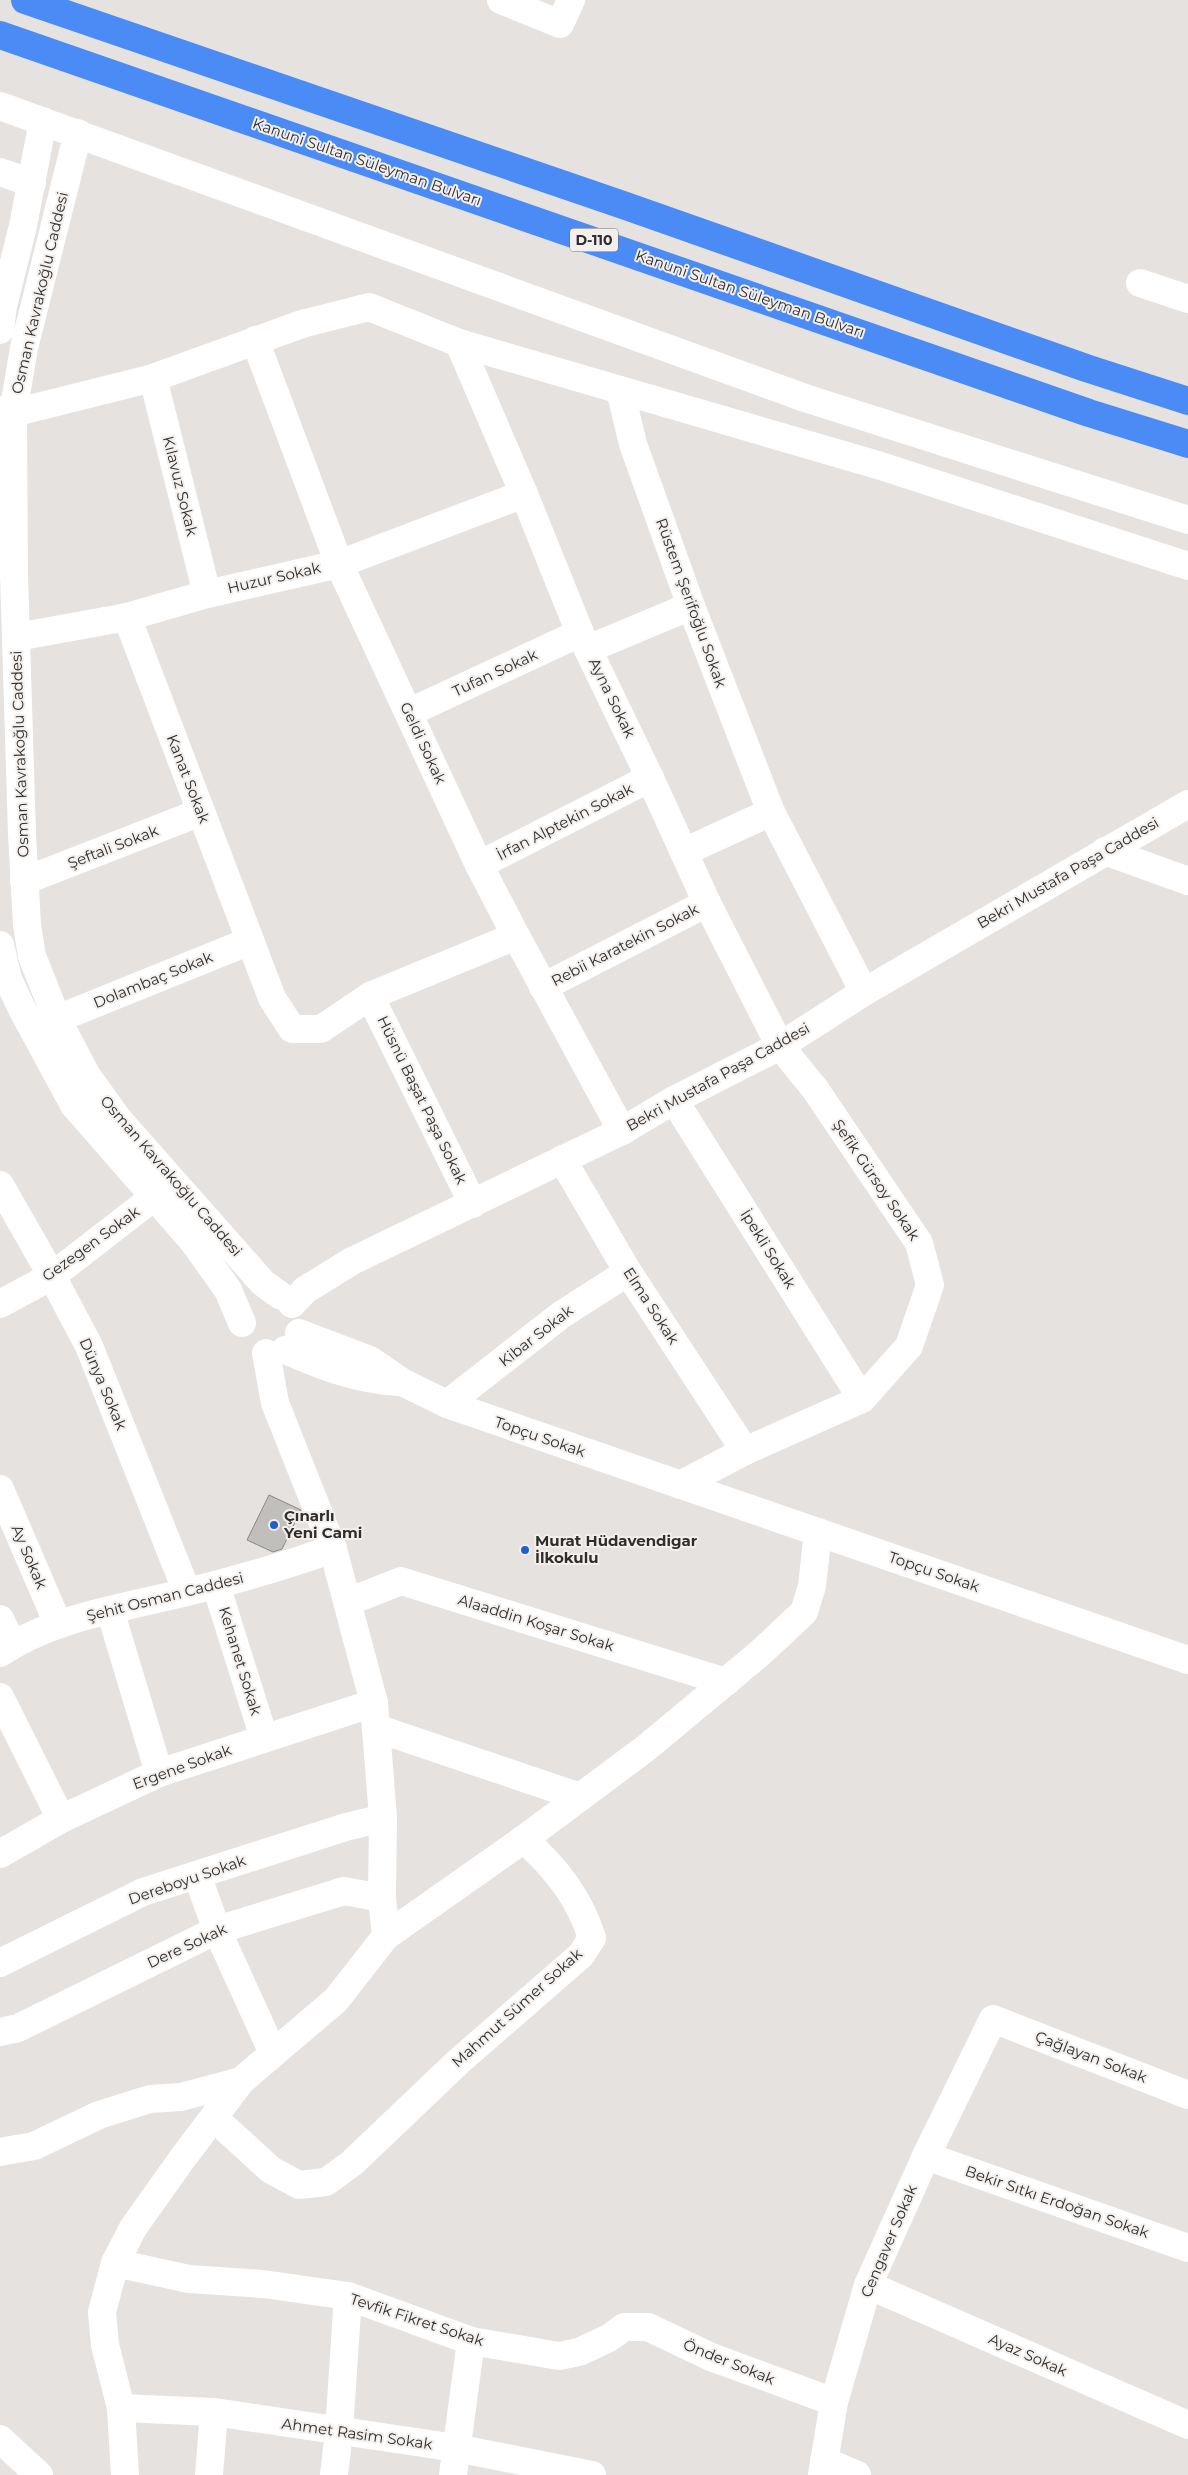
<svg xmlns="http://www.w3.org/2000/svg" width="1188" height="2475" viewBox="0 0 1188 2475" font-family="Montserrat,sans-serif">
	<rect width="100%" height="100%" fill="#e5e2e0"/>
	<path fill="#c1bfbc" stroke="#8a8785" d="M269 1495 301 1510 282 1549 273 1552 247 1540Z"/>
	<g fill="none" stroke-linecap="round" stroke-linejoin="round">
		<g stroke="#fff" stroke-width="28">
			<path d="M501 0 560 24 571 0"/>
			<path d="M0 106 805 398 1188 520"/>
			<path d="M78 133 24 348 13 413 14 574 22 834 27 925 32 956 57 1019 87 1076 118 1119 263 1283 281 1296"/>
			<path d="M0 172 32 183"/>
			<path d="M1140 283 1188 299"/>
			<path d="M0 330 3 306 23 226 43 121"/>
			<path d="M255 340 339 564 479 865 516 936 622 1131"/>
			<path d="M459 343 524 494 580 633 650 778 707 903 780 1046 815 1089 919 1243 930 1285 909 1346 862 1399 745 1451 680 1485"/>
			<path d="M153 378 207 594"/>
			<path d="M620 390 633 444 691 606 771 812 864 992"/>
			<path d="M0 410 13 413 153 378 302 324 369 307 459 343 881 466 1188 566"/>
			<path d="M127 617 272 998 292 1029H321L370 996 516 936"/>
			<path d="M17 637 127 617 207 594 339 564 524 494"/>
			<path d="M588 649 691 606"/>
			<path d="M410 712 580 633"/>
			<path d="M1105 851 1188 881"/>
			<path d="M684 852 771 812"/>
			<path d="M479 865 650 778"/>
			<path d="M24 881 201 812"/>
			<path d="M0 945 8 979 22 1009 74 1105 193 1241 228 1290 242 1323"/>
			<path d="M543 987 707 903"/>
			<path d="M370 996 473 1204"/>
			<path d="M57 1019 250 941"/>
			<path d="M674 1100 862 1399"/>
			<path d="M562 1159 628 1272 745 1451"/>
			<path d="M0 1185 52 1276 89 1346 187 1592"/>
			<path d="M0 1304 52 1276 154 1197"/>
			<path d="M292 1304 305 1290 352 1261 622 1131 674 1100 780 1046 864 992 1188 804"/>
			<path d="M299 1333 370 1360 402 1382 447 1404 1188 1660"/>
			<path d="M285 1350C322 1366 357 1380 398 1382"/>
			<path d="M447 1404 561 1315 628 1272"/>
			<path d="M0 1489 58 1624"/>
			<path d="M216 1585 264 1738"/>
			<path d="M348 1602 401 1581 726 1682"/>
			<path d="M110 1610 159 1773"/>
			<path d="M0 1619 13 1645"/>
			<path d="M0 1653C54 1617 122 1608 183 1593 234 1581 284 1566 333 1549"/>
			<path d="M0 1697 61 1819"/>
			<path d="M376 1728 580 1797"/>
			<path d="M524 1839 646 1748 759 1654 804 1612 812 1586 818 1532"/>
			<path d="M0 1854 61 1819 159 1773 374 1703"/>
			<path d="M197 1875 217 1930 273 2053"/>
			<path d="M0 1963 143 1892 346 1827 383 1818"/>
			<path d="M0 2032 18 2028 217 1930 344 1891 382 1898"/>
			<path d="M214 2118 271 2170 299 2185 326 2182 352 2163 458 2062 581 1955 592 1938C579 1896 555 1868 524 1839L386 1936"/>
			<path d="M0 2152 34 2146 99 2115 150 2099 181 2097 241 2081"/>
			<path d="M926 2156 1188 2248"/>
			<path d="M115 2263 189 2279 263 2284 348 2296 471 2341 559 2356 579 2352 609 2338 624 2327H648L711 2357 834 2402"/>
			<path d="M868 2285 1188 2425"/>
			<path d="M121 2408 214 2412 456 2448 592 2475"/>
			<path d="M0 2439 39 2475"/>
			<path d="M824 2461 857 2475"/>
			<path d="M125 2475 121 2408 105 2345 102 2312 115 2263 133 2228 182 2159 241 2081 336 2000 386 1936 382 1898 383 1818 374 1703 333 1549 275 1403 266 1353"/>
			<path d="M209 2475 214 2412"/>
			<path d="M334 2475 339 2431 348 2296"/>
			<path d="M453 2475 471 2341"/>
			<path d="M822 2475 834 2402 868 2285 926 2156 993 2019 1188 2095"/>
		</g>
		<g stroke="#4b8bf5" stroke-width="28">
			<path d="M25 0 623 205 1086 368 1188 401"/>
			<path d="M0 35 1089 413 1188 444"/>
		</g>
	</g>
	<g fill="#1e61cd" stroke="#f2efed" stroke-width="2">
		<circle cx="274" cy="1525" r="5"/>
		<circle cx="525" cy="1550" r="5"/>
	</g>
	<g text-anchor="middle" stroke-width="4" stroke-linejoin="round" paint-order="stroke">
		<rect fill="#f2efed" stroke="#6a6867" stroke-width="1" x="570" y="228.5" width="48" height="23" rx="4"/>
		<g font-size="14" font-weight="bold" fill="#2f2e2d">
			<text x="594" y="245">D-110</text>
		</g>
		<g font-size="15" fill="#2f2e2d" stroke="#f2efed">
			<text transform="translate(367 162) rotate(19)" y="5">Kanuni Sultan Süleyman Bulvarı</text>
			<text transform="translate(40 293) rotate(-77)" y="5">Osman Kavrakoğlu Caddesi</text>
			<text transform="translate(750 294) rotate(19)" y="5">Kanuni Sultan Süleyman Bulvarı</text>
			<text transform="translate(180 486) rotate(76)" y="5">Kılavuz Sokak</text>
			<text transform="translate(274 578) rotate(-13)" y="5">Huzur Sokak</text>
			<text transform="translate(691 603) rotate(70)" y="5">Rüstem Şerifoğlu Sokak</text>
			<text transform="translate(495 673) rotate(-25)" y="5">Tufan Sokak</text>
			<text transform="translate(612 698) rotate(64)" y="5">Ayna Sokak</text>
			<text transform="translate(423 743) rotate(65)" y="5">Geldi Sokak</text>
			<text transform="translate(20 754) rotate(-92)" y="5">Osman Kavrakoğlu Caddesi</text>
			<text transform="translate(188 779) rotate(69)" y="5">Kanat Sokak</text>
			<text transform="translate(565 822) rotate(-27)" y="5">İrfan Alptekin Sokak</text>
			<text transform="translate(113 847) rotate(-21)" y="5">Şeftali Sokak</text>
			<text transform="translate(1068 873) rotate(-30)" y="5">Bekri Mustafa Paşa Caddesi</text>
			<text transform="translate(625 945) rotate(-27)" y="5">Rebii Karatekin Sokak</text>
			<text transform="translate(153 980) rotate(-22)" y="5">Dolambaç Sokak</text>
			<text transform="translate(718 1077) rotate(-29)" y="5">Bekri Mustafa Paşa Caddesi</text>
			<text transform="translate(422 1100) rotate(64)" y="5">Hüsnü Başat Paşa Sokak</text>
			<text transform="translate(171 1176) rotate(49)" y="5">Osman Kavrakoğlu Caddesi</text>
			<text transform="translate(876 1180) rotate(56)" y="5">Şefik Gürsoy Sokak</text>
			<text transform="translate(91 1244) rotate(-36)" y="5">Gezegen Sokak</text>
			<text transform="translate(768 1249) rotate(58)" y="5">İpekli Sokak</text>
			<text transform="translate(651 1306) rotate(57)" y="5">Elma Sokak</text>
			<text transform="translate(536 1336) rotate(-38)" y="5">Kibar Sokak</text>
			<text transform="translate(103 1384) rotate(67)" y="5">Dünya Sokak</text>
			<text transform="translate(540 1437) rotate(19)" y="5">Topçu Sokak</text>
			<text transform="translate(29 1557) rotate(67)" y="5">Ay Sokak</text>
			<text transform="translate(934 1572) rotate(19)" y="5">Topçu Sokak</text>
			<text transform="translate(165 1597) rotate(-14)" y="5">Şehit Osman Caddesi</text>
			<text transform="translate(536 1623) rotate(17)" y="5">Alaaddin Koşar Sokak</text>
			<text transform="translate(240 1661) rotate(73)" y="5">Kehanet Sokak</text>
			<text transform="translate(182 1767) rotate(-20)" y="5">Ergene Sokak</text>
			<text transform="translate(187 1880) rotate(-19)" y="5">Dereboyu Sokak</text>
			<text transform="translate(187 1946) rotate(-25)" y="5">Dere Sokak</text>
			<text transform="translate(517 2008) rotate(-42)" y="5">Mahmut Sümer Sokak</text>
			<text transform="translate(1091 2057) rotate(21)" y="5">Çağlayan Sokak</text>
			<text transform="translate(1057 2202) rotate(19)" y="5">Bekir Sıtkı Erdoğan Sokak</text>
			<text transform="translate(889 2241) rotate(-67)" y="5">Cengaver Sokak</text>
			<text transform="translate(417 2320) rotate(18)" y="5">Tevfik Fikret Sokak</text>
			<text transform="translate(1028 2355) rotate(24)" y="5">Ayaz Sokak</text>
			<text transform="translate(729 2362) rotate(22)" y="5">Önder Sokak</text>
			<text transform="translate(357 2434) rotate(8)" y="5">Ahmet Rasim Sokak</text>
		</g>
		<g font-size="15" font-weight="bold" fill="#2f2e2d" stroke="#f2efed" text-anchor="start">
			<text x="284" y="1521">Çınarlı<tspan x="284" dy="17">Yeni Cami</tspan></text>
			<text x="535" y="1546">Murat Hüdavendigar<tspan x="535" dy="17">İlkokulu</tspan></text>
		</g>
	</g>
</svg>
